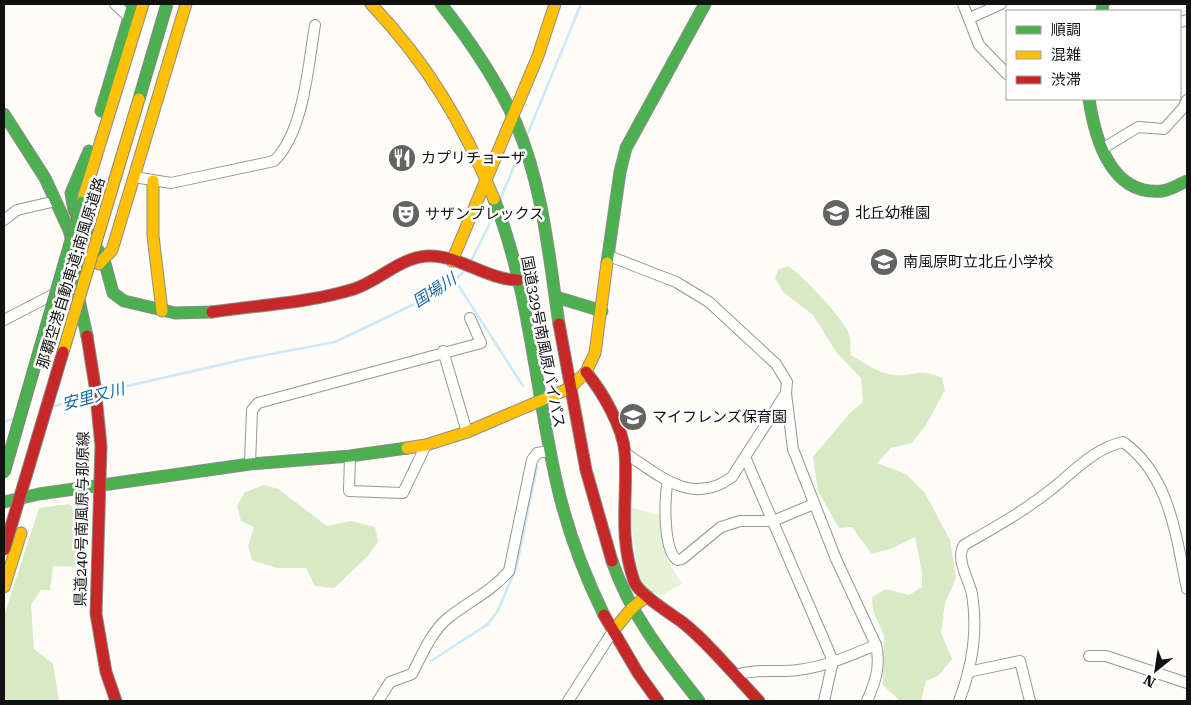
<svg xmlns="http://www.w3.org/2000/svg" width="1191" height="705" viewBox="0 0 1191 705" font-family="'Roboto Serif','Noto Sans JP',serif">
	<rect width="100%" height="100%" fill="#fdfcf7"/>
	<path fill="#e7f3d7" d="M629 507 662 516 667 560 682 584 660 596 643 587 638 573Z"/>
	<g fill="#d8eac5">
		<path d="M788 266C803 276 840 315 848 332 851 338 850 348 851 355 863 362 878 373 893 375 915 377 917 367 942 378L945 390 926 425 912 443 891 448 877 463 906 474 925 493 950 540 956 578 945 603 941 633 952 659 938 676 926 681 921 701H900L883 685 884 635 873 611 872 597 886 589 909 595 922 587V573L915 537 893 548 872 554 852 527 839 528 818 491 813 457 849 414 863 402 861 378 837 353 813 315 783 292 775 278 778 270Z"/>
		<path d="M264 485 278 489 327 526 351 521 375 527 378 542 368 556 334 588 315 586 306 568H277L252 560 248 546 254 527 241 521 237 506 245 492Z"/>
		<path d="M69 504 85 520 81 567 53 566 50 590H41L31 605 34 649 53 664 59 701H4V616L39 508Z"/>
	</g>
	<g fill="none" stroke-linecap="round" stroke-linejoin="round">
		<g stroke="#cde8f7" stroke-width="2.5">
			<path d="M528 133 581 4"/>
			<path d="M501 198 519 154"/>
			<path d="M470 263 493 217"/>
			<path d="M455 280 523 386"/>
			<path d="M101 392 250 358 335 342 425 299 455 280 465 270"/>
			<path d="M55 406 93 395"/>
			<path d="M4 422 12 419"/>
			<path d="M431 661 488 624 497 612 516 569 537 467"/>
		</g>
		<defs>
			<g id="street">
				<path d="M115 4 129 17"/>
				<path d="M963 4 979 45 1007 74"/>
				<path d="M970 18 1001 4"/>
				<path d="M1180 22 1187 20"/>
				<path d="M1102 149 1138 127 1164 129 1183 108 1187 100"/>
				<path d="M134 177 171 183 274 161C304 132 308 66 315 25"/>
				<path d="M4 220 17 210 56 201"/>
				<path d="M609 256 676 282 709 302 776 364 787 382 786 393 793 449 836 559 876 645C881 666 875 683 867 701"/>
				<path d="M4 320 58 292 78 278"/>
				<path d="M443 351 467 432"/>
				<path d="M625 453C659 475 692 507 732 477L786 393"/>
				<path d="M350 456 349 491 403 493 426 445"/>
				<path d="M745 457 833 661 824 701"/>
				<path d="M250 464 252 410 258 403 481 343 470 318"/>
				<path d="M668 481C664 496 663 554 678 560L682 559 721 527 740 521H773L814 504"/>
				<path d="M1089 656H1106L1187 683"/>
				<path d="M968 672 1020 661 1030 701"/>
				<path d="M735 675C756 668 777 673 798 670 825 667 851 655 876 645"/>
				<path d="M378 701 390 682 412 674C422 655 431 632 448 618 468 602 492 591 509 571L532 460 537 453 549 451"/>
				<path d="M568 701 613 631"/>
				<path d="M959 701C972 667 978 630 972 594 969 579 955 559 964 545 994 528 1026 510 1053 488 1074 471 1095 448 1123 442 1170 475 1176 537 1187 589"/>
			</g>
			<g id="fast">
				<path d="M441 4C470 41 497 80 516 123 543 187 549 256 559 324"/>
				<path d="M1102 11 1103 4"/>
				<path d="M1089 99C1095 139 1111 196 1162 191 1171 190 1179 184 1187 181"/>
				<path d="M101 111 133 4"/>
				<path d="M4 114 45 178 69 230 76 255 79 300 87 336"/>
				<path d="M89 151 71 193 74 210 104 260 113 293 124 301 175 313 212 312"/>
				<path d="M494 199C529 288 535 386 556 480 566 526 583 572 604 615"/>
				<path d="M607 263 620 172 626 148 705 4"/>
				<path d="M556 297 602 311"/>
				<path d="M4 502 39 494 250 464 350 456 407 448"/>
				<path d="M612 561C630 614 664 657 699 701"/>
			</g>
			<g id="slow">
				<path d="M371 4C427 63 463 123 494 199"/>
				<path d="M153 181V236L162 311"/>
				<path d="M82 202 143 4"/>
				<path d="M452 261 538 56 555 4"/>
				<path d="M99 264 112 250 186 4"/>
				<path d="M407 448 426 445 467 432 570 388 586 372 595 353 607 263"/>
				<path d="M4 587 21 533"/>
				<path d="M613 631 632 608 647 596"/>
			</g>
			<g id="jam">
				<path d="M212 312C259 305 309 303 354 289 379 281 399 258 427 256 458 254 487 280 518 280"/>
				<path d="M559 324 586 470 612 561"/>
				<path d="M87 336 95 386 101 446 96 614 106 672 116 701"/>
				<path d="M586 372C602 391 623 427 625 453 628 498 618 534 634 581 638 594 670 613 682 622 708 642 736 677 759 701"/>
				<path d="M604 615 638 673 658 701"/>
			</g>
		</defs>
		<use href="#street" stroke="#979795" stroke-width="12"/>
		<use href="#fast" stroke="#8e8d8b" stroke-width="13"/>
		<use href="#slow" stroke="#8e8d8b" stroke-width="13"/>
		<use href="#jam" stroke="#8e8d8b" stroke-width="13"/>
		<use href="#street" stroke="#fffffe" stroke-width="10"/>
		<use href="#fast" stroke="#4caf50" stroke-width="11"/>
		<use href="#slow" stroke="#ffc107" stroke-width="11"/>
		<use href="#jam" stroke="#c62828" stroke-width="11"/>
		<defs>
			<g id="fast-bridge">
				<path d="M139 99 167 4"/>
				<path d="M4 473 82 202"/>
			</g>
			<path id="slow-bridge" d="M63 352 139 99"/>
			<path id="jam-bridge" d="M4 550 63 352"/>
		</defs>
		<use href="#fast-bridge" stroke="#858482" stroke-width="13" stroke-linecap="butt"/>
		<use href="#slow-bridge" stroke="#858482" stroke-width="13" stroke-linecap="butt"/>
		<use href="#jam-bridge" stroke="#858482" stroke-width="13" stroke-linecap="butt"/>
		<use href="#fast-bridge" stroke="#4caf50" stroke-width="11"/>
		<use href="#slow-bridge" stroke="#ffc107" stroke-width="11"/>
		<use href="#jam-bridge" stroke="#c62828" stroke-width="11"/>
	</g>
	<defs>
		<symbol id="restaurant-disc" viewBox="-11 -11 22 22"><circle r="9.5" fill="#646362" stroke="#fff"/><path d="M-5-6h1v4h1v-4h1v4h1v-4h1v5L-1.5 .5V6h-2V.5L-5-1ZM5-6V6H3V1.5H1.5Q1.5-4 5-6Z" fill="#fff"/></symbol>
		<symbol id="school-disc" viewBox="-11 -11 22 22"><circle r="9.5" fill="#646362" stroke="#fff"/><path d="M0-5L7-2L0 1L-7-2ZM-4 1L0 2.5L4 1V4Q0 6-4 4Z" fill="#fff"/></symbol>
		<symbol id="theatre-disc" viewBox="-11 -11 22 22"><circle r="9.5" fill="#646362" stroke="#fff"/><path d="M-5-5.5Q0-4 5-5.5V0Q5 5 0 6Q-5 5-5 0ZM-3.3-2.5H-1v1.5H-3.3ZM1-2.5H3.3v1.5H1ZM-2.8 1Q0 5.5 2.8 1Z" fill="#fff"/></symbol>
	</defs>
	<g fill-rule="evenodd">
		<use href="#restaurant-disc" x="386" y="142" width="32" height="32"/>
		<use href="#school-disc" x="820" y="197" width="32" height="32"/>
		<use href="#theatre-disc" x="390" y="198" width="32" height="32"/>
		<use href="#school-disc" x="868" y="246" width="32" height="32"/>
		<use href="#school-disc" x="617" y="401" width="32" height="32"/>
	</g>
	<g text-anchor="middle" stroke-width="5" stroke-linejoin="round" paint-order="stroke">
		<g font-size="15" fill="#111" stroke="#fff" text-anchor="start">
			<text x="421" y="163">カプリチョーザ</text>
			<text x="855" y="218">北丘幼稚園</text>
			<text x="425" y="219">サザンプレックス</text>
			<text x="903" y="267">南風原町立北丘小学校</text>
			<text x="652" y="422">マイフレンズ保育園</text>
		</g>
		<g font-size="15" fill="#111" stroke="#fff">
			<text transform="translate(71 273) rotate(-73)" y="5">那覇空港自動車道;南風原道路</text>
			<text transform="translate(543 342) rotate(79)" y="5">国道329号南風原バイパス</text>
			<text transform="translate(82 519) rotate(-89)" y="5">県道240号南風原与那原線</text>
		</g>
		<g font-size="16" font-style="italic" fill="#1768a6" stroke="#fff">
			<text transform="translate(434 290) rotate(-33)" y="6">国場川</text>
			<text transform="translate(93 396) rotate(-15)" y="6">安里又川</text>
		</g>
	</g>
	<rect width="1191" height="705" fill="none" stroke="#111111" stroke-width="10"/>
	<rect x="1006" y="10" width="175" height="90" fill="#ffffff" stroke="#a0a0a0"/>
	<rect x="1016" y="26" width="25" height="8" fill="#4caf50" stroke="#a0a0a0"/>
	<text x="1051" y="35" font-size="15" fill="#111111">順調</text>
	<rect x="1016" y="51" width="25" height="8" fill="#ffc107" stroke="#a0a0a0"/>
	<text x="1051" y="60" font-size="15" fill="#111111">混雑</text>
	<rect x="1016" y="76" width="25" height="8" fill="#c62828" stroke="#a0a0a0"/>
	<text x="1051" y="85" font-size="15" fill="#111111">渋滞</text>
	<g transform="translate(1156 670) rotate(210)" stroke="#ffffff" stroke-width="4" paint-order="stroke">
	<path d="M0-4L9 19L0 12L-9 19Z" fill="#111111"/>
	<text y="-8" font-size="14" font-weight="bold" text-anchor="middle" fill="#111111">N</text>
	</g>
</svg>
